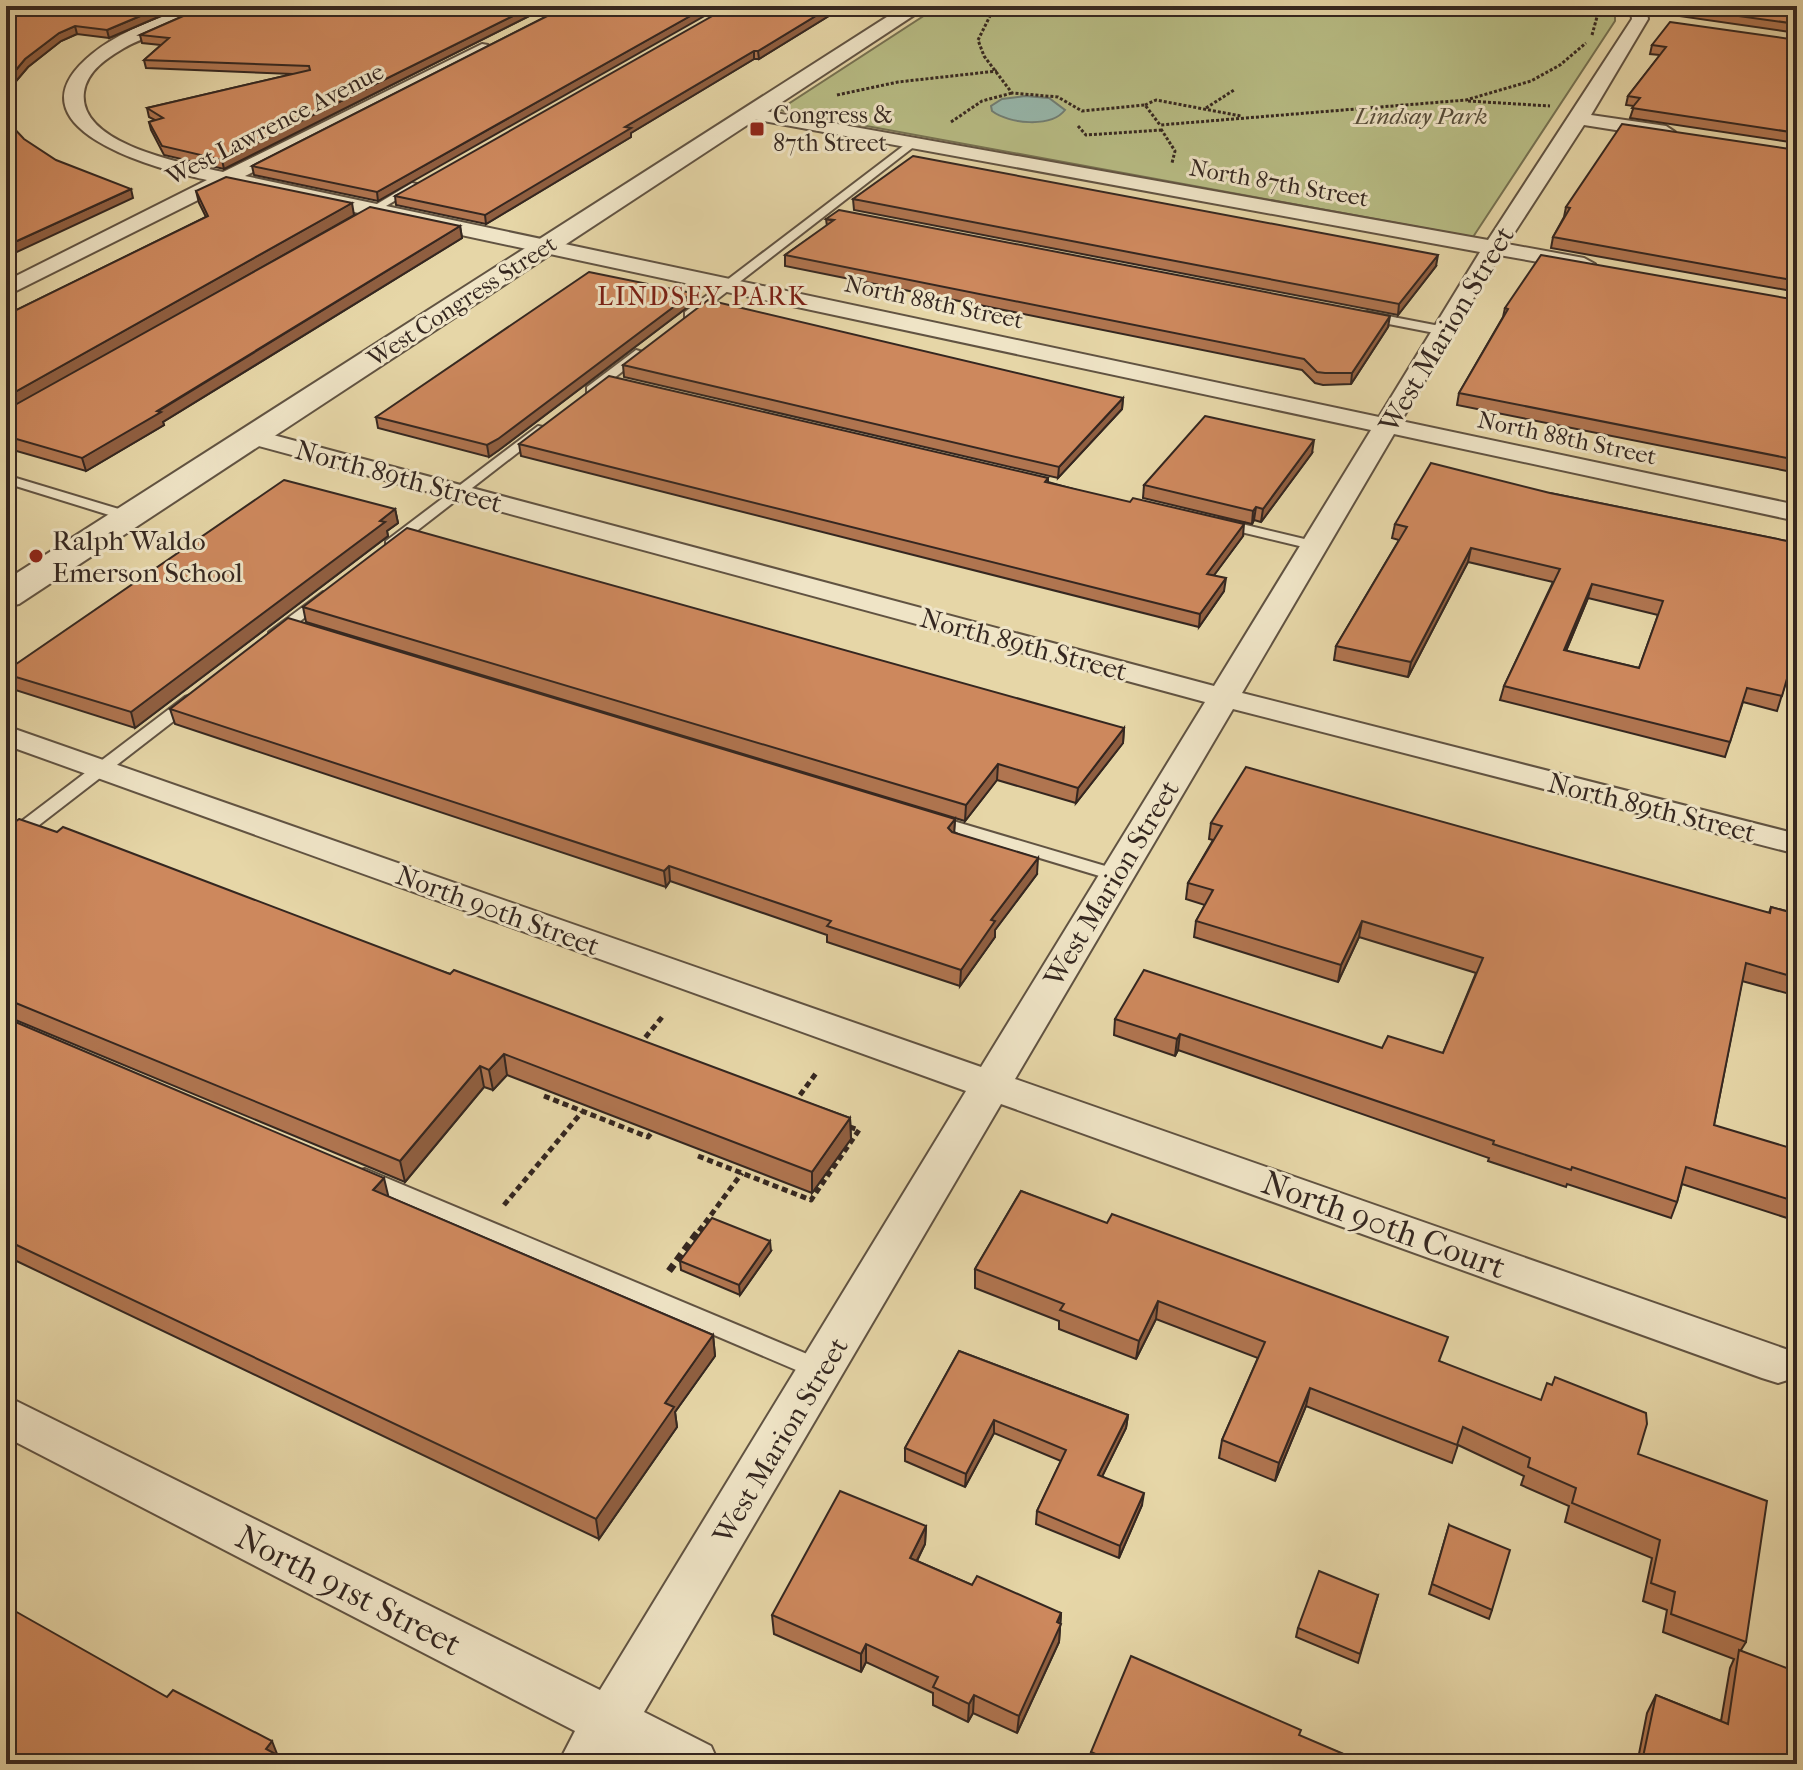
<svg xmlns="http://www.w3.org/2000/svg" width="1803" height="1770" viewBox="0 0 1803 1770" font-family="'IM FELL French Canon',serif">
	<rect width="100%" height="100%" fill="#e6d6a7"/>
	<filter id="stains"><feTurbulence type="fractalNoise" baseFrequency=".0025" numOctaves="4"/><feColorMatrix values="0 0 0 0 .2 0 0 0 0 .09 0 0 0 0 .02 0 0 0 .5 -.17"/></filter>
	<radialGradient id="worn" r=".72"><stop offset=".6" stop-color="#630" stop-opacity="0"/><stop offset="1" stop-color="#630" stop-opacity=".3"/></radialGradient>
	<path fill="#b8bd85" stroke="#767252" stroke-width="2" d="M939 6H1615V21L1473 237 779 110Z"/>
	<path fill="#97b8ad" stroke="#707e75" stroke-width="2" d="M1025 96 1049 98 1065 110C1051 128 1009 124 992 111L991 106 1002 99Z"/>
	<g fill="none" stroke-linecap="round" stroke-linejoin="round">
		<defs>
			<g id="service">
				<path d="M911 140 920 142 693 318H685V312Z"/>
				<path d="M412 183 421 185 366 218 357 216Z"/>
				<path d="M1367 312 1445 327 1451 331 1445 335 1363 319 1361 316Z"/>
				<path d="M636 350 646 353 595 393H587V387Z"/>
				<path d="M538 426 543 427V433L396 547H386V541Z"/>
				<path d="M6 475 132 513 134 516 127 520 122 519 6 483Z"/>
				<path d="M1221 519 1321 543 1323 546 1316 550 1216 526V520Z"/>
				<path d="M323 592 328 593V599L279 638H269V632Z"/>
				<path d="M191 695 199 700 197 703 12 846 6 847V833L185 697Z"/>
				<path d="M933 815 1122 871 1125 875 1116 881 927 824 924 820Z"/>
				<path d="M365 1169 831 1364 835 1371 831 1378 823 1381 815 1378 358 1183 354 1177 358 1171Z"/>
			</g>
			<path id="minor" d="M191 6H213C198 21 146 35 124 48 107 58 87 71 84 92 77 145 187 164 223 172L482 44 488 45V53L245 176 1379 417 1480 252 753 119 744 114 753 109 1488 240 1632 19 1630 6H1646L1648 19 1591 115 1666 126 1675 132 1666 138 1584 125 1507 244 1584 258 1595 264 1584 270 1499 255 1401 421 1797 505V521L1394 434 1242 693 1797 834V854L1233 709 1015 1079 1794 1352 1797 1359 1794 1378 1778 1383 1762 1378 1001 1104 644 1712 711 1746 719 1764H640L619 1754 613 1764H558L575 1731 6 1437V1396L600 1690 966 1091 6 745V726L981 1067 1205 702 244 442 241 437 244 432H262L1214 686 1371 430 228 185 6 296V281L207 180C157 169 1 128 92 54 120 31 157 19 191 6Z"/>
			<path id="tertiary" d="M904 6H928L19 604 6 607V580Z"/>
		</defs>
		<use href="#service" stroke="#615342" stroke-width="4"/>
		<use href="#minor" stroke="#615342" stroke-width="4"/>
		<use href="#tertiary" stroke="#615342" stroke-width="4"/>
		<g stroke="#352720" stroke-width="3" stroke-dasharray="3 2" stroke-linecap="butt">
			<path d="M995 6 978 40 984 56 1012 93 1058 97 1082 111 1145 105 1160 125 1466 100 1531 81 1560 65 1586 43"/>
			<path d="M1592 35 1600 6"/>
			<path d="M837 95 898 82 997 71"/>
			<path d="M1468 101 1550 106"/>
			<path d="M1145 105 1156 100 1241 116"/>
			<path d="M1206 108 1234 90"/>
			<path d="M951 122 982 101 1012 93"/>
			<path d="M1078 126 1086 135 1162 130"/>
			<path d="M1161 129 1175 151 1172 163"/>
		</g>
		<g stroke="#352720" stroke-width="5" stroke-dasharray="6 4" stroke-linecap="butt">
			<path d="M639 1045 663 1016"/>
			<path d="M544 1096 648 1137 655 1128"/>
			<path d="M794 1103 817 1072"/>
			<path d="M698 1156 811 1200 859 1130 847 1126"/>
			<path d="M504 1205 582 1112"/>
			<path d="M699 1231 742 1173"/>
		</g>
		<path stroke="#352720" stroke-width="7" stroke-dasharray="8 5" stroke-linecap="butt" d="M669 1271 700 1229"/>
		<use href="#service" fill="#efe4c6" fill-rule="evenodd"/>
		<use href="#minor" fill="#efe4c6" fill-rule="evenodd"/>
		<use href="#tertiary" fill="#efe4c6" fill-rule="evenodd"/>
	</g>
	<g fill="#b07550" stroke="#352720" stroke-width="2" fill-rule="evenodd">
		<path d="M6 6H184L109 38 77 34 61 41 28 67 6 93Z"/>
		<path d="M206 6H549L224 169 164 155 151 130 149 122 155 120 149 117 147 108 293 74 146 68 144 60 161 45 142 43 140 35Z"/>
		<path d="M567 6 378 201 254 175 252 166Z"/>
		<path d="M845 6 759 59H754L631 133V137L486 224 396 205 395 196Z"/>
		<path d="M1672 6H1797V33L1679 16 1681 9 1672 8Z"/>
		<path d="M1797 40V143L1630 118 1634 106 1626 105 1628 96 1660 55 1650 54 1652 45Z"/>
		<path d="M1797 150V292L1551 248 1553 237 1564 217 1566 207Z"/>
		<path d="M196 191 354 215 263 267 460 226 462 238 163 422 164 425 86 471 6 448V315L206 217 199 203Z"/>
		<path d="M853 199 1436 266 1398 315 854 210Z"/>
		<path d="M826 219 1388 327 1351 384 1323 385 1315 383 1302 370 785 266V255L827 226Z"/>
		<path d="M1797 300V473L1457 405 1459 393 1503 317 1505 308Z"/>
		<path d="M693 303 499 450 489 457 378 428 376 417Z"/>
		<path d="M623 365 1123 398 1122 409 1058 478 624 377Z"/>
		<path d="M519 444 1048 478V482L1243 536 1214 575 1224 591 1199 627 521 456Z"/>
		<path d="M1312 453 1261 522 1254 520 1252 524 1143 498 1144 485Z"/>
		<path d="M1550 493 1797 543V653L1795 652 1777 711 1743 702 1725 757 1500 700 1504 686 1553 582 1468 562 1408 677 1334 660 1336 646 1399 540 1392 538 1395 524ZM1588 598 1658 615 1639 668 1566 651Z"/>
		<path d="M395 509 398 523 387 531 388 536 135 728 9 688 6 680V671Z"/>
		<path d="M303 607 1124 728 1123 743 1076 803 997 780 965 821 306 622Z"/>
		<path d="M170 709 955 819 954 832 1037 874 995 930V937L960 986 827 942V935L670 881 666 887 175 724Z"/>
		<path d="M1211 823 1769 913 1771 907 1797 914V996L1742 981 1714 1125 1794 1201 1787 1218 1682 1184 1677 1202 1671 1218 1567 1184 1566 1187 1488 1161 1489 1158 1178 1050 1175 1056 1114 1035 1115 1019 1382 1048 1443 1053 1476 973 1359 937 1338 982 1194 937 1196 921 1205 905 1186 899 1188 883 1213 840 1209 839Z"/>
		<path d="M6 829 450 974 850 1118 851 1139 812 1193 507 1075 493 1090 484 1087 405 1182 6 1016Z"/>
		<path d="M6 1018 389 1197 713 1335 715 1356 675 1412 677 1427 599 1539 6 1256Z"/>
		<path d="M1021 1191 1441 1362 1638 1454 1746 1642 1741 1650 1797 1764H1637L1647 1713 1656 1695 1721 1721 1730 1668 1734 1659 1663 1632 1667 1610 1643 1601 1652 1558 1565 1522 1569 1506 1521 1485 1524 1476 1458 1445 1452 1463 1306 1406 1275 1481 1219 1458 1222 1440 1258 1358 1156 1319 1136 1359 1059 1329V1321L975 1288V1269Z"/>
		<path d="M771 1251 740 1295 681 1270 680 1261Z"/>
		<path d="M959 1351 1128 1415 1126 1428 1102 1476 1142 1505 1119 1558 1036 1524 1037 1511 1061 1461 994 1433 965 1487 905 1461V1448Z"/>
		<path d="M1449 1525 1492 1610 1489 1619 1429 1594Z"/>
		<path d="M926 1526 925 1544 917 1561 972 1585 1061 1613 1059 1642 1017 1733 973 1713 968 1722 933 1705V1693L866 1662 861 1672 774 1634 772 1615Z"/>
		<path d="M1378 1595 1358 1663 1296 1637 1298 1628Z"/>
		<path d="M1299 1736 1367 1764H1089L1091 1752Z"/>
	</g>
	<g fill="#905f41" stroke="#352720" stroke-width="2">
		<path d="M164 6H184L109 38 107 30Z"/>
		<path d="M533 6H549L224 169 222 160Z"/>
		<path d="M708 6H722L378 201 377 192Z"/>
		<path d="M832 6H845L759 59 758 51Z"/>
		<path d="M75 26 77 34 61 41 28 67 6 93V82L25 59 59 33Z"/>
		<path d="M754 51V59L631 133V137L486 224 485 215 625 127Z"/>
		<path d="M131 189 133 198 6 257V246Z"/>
		<path d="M352 203 354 215 6 413V397Z"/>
		<path d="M460 226 462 238 163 422 164 425 86 471 82 458Z"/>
		<path d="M1438 255 1436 266 1398 315 1399 304Z"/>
		<path d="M692 293 693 303 499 450 489 457 487 445Z"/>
		<path d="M1390 316 1388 327 1351 384 1352 373Z"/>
		<path d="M1123 398 1122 409 1058 478 1059 467Z"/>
		<path d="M1314 440 1312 453 1261 522 1263 509Z"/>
		<path d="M1256 507 1254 520 1252 524 1253 511Z"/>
		<path d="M395 509 398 523 387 531 388 536 135 728 131 712Z"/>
		<path d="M1244 524 1243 536 1206 586 1207 574Z"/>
		<path d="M1471 548 1468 562 1408 677 1411 662Z"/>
		<path d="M1226 578 1224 591 1199 627 1200 614Z"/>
		<path d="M1592 584 1588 598 1560 665 1564 650Z"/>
		<path d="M1124 728 1123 743 1076 803 1078 788Z"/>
		<path d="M998 764 997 780 965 821 966 805Z"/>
		<path d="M955 819 954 835 948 828Z"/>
		<path d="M1038 858 1037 874 995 930V937L960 986 961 970 991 920Z"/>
		<path d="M669 866 670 881 666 887 664 871Z"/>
		<path d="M1362 921 1359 937 1338 982 1341 965Z"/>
		<path d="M1180 1034 1178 1050 1175 1056 1177 1039Z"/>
		<path d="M504 1054 507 1075 493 1090 489 1070Z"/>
		<path d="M480 1066 484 1087 405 1182 400 1161Z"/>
		<path d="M850 1118 851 1139 812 1193V1172Z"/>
		<path d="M384 1178 389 1199 373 1190Z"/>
		<path d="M770 1241 771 1251 740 1295 739 1285Z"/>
		<path d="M1158 1301 1156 1319 1136 1359 1139 1341Z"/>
		<path d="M713 1335 715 1356 675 1412 677 1427 599 1539 596 1519 665 1403Z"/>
		<path d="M1310 1388 1306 1406 1275 1481 1279 1463Z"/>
		<path d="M1128 1415 1126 1428 1097 1487 1098 1475Z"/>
		<path d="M994 1420V1433L965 1487 966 1474Z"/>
		<path d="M1144 1493 1142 1505 1119 1558 1120 1546Z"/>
		<path d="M926 1526 925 1544 909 1576 910 1558Z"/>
		<path d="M1061 1613 1059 1642 1017 1733 1019 1716Z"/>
		<path d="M866 1644V1662L861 1672V1654Z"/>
		<path d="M974 1695 973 1713 968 1722 969 1704Z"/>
		<path d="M272 1741 279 1759 266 1749Z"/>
	</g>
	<g fill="#cd885d" stroke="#352720" stroke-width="2" fill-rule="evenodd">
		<path d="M6 6H164L107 30 75 26 59 33 25 59 6 82Z"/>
		<path d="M206 6H533L222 160 162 146 149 122 163 118 147 108 310 70 309 66 144 60 169 38 140 35Z"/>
		<path d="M567 6H708L377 192 252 166Z"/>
		<path d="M730 6H832L758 51H754L625 127 631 128 485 215 395 196Z"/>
		<path d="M1683 6H1797V24L1681 8Z"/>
		<path d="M1670 22 1797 40V133L1632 108 1640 98 1628 96 1666 47 1652 45Z"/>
		<path d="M6 108 10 124 24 139 56 160 131 189 6 246Z"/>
		<path d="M1622 124 1797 150V281L1553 237 1570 208 1566 207Z"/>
		<path d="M913 156 1438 255 1399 304 853 199Z"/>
		<path d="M226 177 352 203 6 397V315L208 216 196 191Z"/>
		<path d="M370 207 460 226 157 411 161 412 82 458 6 436V410Z"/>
		<path d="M839 210 1390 316 1352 373H1325L1317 372 1304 359 785 255 834 220 826 219Z"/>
		<path d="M1541 255 1797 300V460L1459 393 1508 309 1505 308Z"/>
		<path d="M589 272 692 293 498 439 487 445 376 417Z"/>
		<path d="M708 300 1123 398 1059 467 623 365Z"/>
		<path d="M609 376 1048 478 1045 482 1130 502 1133 498 1244 524 1207 574 1226 578 1200 614 519 444Z"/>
		<path d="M1205 416 1314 440 1263 509 1256 507 1253 511 1144 485Z"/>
		<path d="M1431 463 1550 493 1797 543V644L1782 696 1747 688 1730 742 1504 686 1560 569 1471 548 1411 662 1336 646 1407 527 1395 524ZM1592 584 1663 601 1639 668 1564 650Z"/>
		<path d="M284 480 395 509 380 521 385 522 131 712 6 674V671Z"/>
		<path d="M407 528 1124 728 1078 788 998 764 966 805 303 607Z"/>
		<path d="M288 618 955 819 948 828 952 832 1038 858 991 920 995 921 961 970 827 926 831 921 669 866 664 871 170 709Z"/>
		<path d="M1246 767 1770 913 1771 907 1797 914V978L1746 963 1714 1125 1797 1150V1185L1794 1201 1686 1167 1677 1202 1572 1167 1571 1170 1493 1144 1494 1141 1180 1034 1177 1039 1115 1019 1144 970 1382 1048 1388 1036 1443 1053 1483 958 1362 921 1341 965 1196 921 1213 890 1188 883 1222 826 1211 823Z"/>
		<path d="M19 819 57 832 63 827 450 974 454 970 850 1118 812 1172 504 1054 489 1070 480 1066 400 1161 6 999V829Z"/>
		<path d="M6 1018 384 1178 373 1190 713 1335 665 1403 674 1407 596 1519 6 1240Z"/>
		<path d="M1021 1191 1107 1223 1112 1214 1448 1337 1439 1361 1541 1400 1547 1383 1552 1385 1555 1377 1646 1413 1647 1424 1638 1454 1767 1501 1746 1642 1671 1614 1675 1592 1651 1583 1660 1540 1572 1503 1576 1488 1528 1467 1530 1458 1463 1427 1457 1445 1310 1388 1279 1463 1222 1440 1265 1342 1158 1301 1139 1341 1060 1310 1064 1304 975 1269Z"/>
		<path d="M712 1218 770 1241 739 1285 680 1261Z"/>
		<path d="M959 1351 1128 1415 1098 1475 1144 1493 1120 1546 1037 1511 1066 1450 994 1420 966 1474 905 1448Z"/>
		<path d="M840 1491 926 1526 910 1558 972 1585 977 1576 1061 1613 1057 1622 1061 1624 1019 1716 974 1695 969 1704 933 1687 938 1677 866 1644 861 1654 772 1615Z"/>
		<path d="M1449 1525 1510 1550 1492 1610 1432 1584Z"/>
		<path d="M1319 1571 1378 1595 1360 1654 1298 1628Z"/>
		<path d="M6 1606 167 1697 173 1690 272 1741 266 1749 294 1764H6Z"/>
		<path d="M1739 1650 1797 1672V1764H1659L1643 1757 1656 1695 1728 1724Z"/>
		<path d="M1131 1656 1301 1730 1299 1735 1367 1764H1118L1091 1752Z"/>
	</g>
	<g fill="#8f2418" stroke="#efe4c6" stroke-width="3">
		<rect x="749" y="121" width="16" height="16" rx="4"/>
		<circle cx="36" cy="556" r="8"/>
	</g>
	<g text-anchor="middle" stroke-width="6" stroke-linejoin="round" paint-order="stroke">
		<g font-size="24" fill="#352720" stroke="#efe4c6" text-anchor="start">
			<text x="773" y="123">Congress &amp;<tspan x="773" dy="28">87th Street</tspan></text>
		</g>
		<g font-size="24" font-style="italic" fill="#564c39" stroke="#efe4c6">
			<text x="1421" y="124">Lindsay Park</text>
		</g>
		<g font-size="24" fill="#352720" stroke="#efe4c6">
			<text transform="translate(275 124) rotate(-27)" y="8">West Lawrence Avenue</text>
			<text transform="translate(1279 183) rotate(10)" y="8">North 87th Street</text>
			<text transform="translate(462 301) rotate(-33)" y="8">West Congress Street</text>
			<text transform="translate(934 302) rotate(12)" y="8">North 88th Street</text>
			<text transform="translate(1567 438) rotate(12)" y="8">North 88th Street</text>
		</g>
		<g font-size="26" letter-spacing="2" fill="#7a1f14" stroke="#efe4c6">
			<text x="703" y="305">LINDSEY PARK</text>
		</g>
		<g font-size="28" fill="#352720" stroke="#efe4c6">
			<text transform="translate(1446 329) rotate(-59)" y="10">West Marion Street</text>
			<text transform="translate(399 476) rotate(15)" y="10">North 89th Street</text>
			<text transform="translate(1024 644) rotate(15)" y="10">North 89th Street</text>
			<text transform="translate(1652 807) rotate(14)" y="10">North 89th Street</text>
			<text transform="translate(1111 883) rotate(-59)" y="10">West Marion Street</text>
			<text transform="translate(498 910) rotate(20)" y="10">North 90th Street</text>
			<text transform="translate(780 1440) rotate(-59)" y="10">West Marion Street</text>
		</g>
		<g font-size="28" fill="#352720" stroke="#efe4c6" text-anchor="start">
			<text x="52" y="550">Ralph Waldo<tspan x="52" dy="32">Emerson School</tspan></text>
		</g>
		<g font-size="34" fill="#352720" stroke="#efe4c6">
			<text transform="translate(1384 1224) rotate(20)" y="12">North 90th Court</text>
			<text transform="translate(349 1590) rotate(27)" y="12">North 91st Street</text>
		</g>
	</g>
	<rect width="1803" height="1770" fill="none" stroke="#e6d6a7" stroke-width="32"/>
	<rect x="8" y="8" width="1787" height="1754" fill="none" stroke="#352720" stroke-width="4"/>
	<rect x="16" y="16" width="1771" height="1738" fill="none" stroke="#352720" stroke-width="2"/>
	<rect width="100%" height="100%" filter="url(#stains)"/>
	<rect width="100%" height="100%" fill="url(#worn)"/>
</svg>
